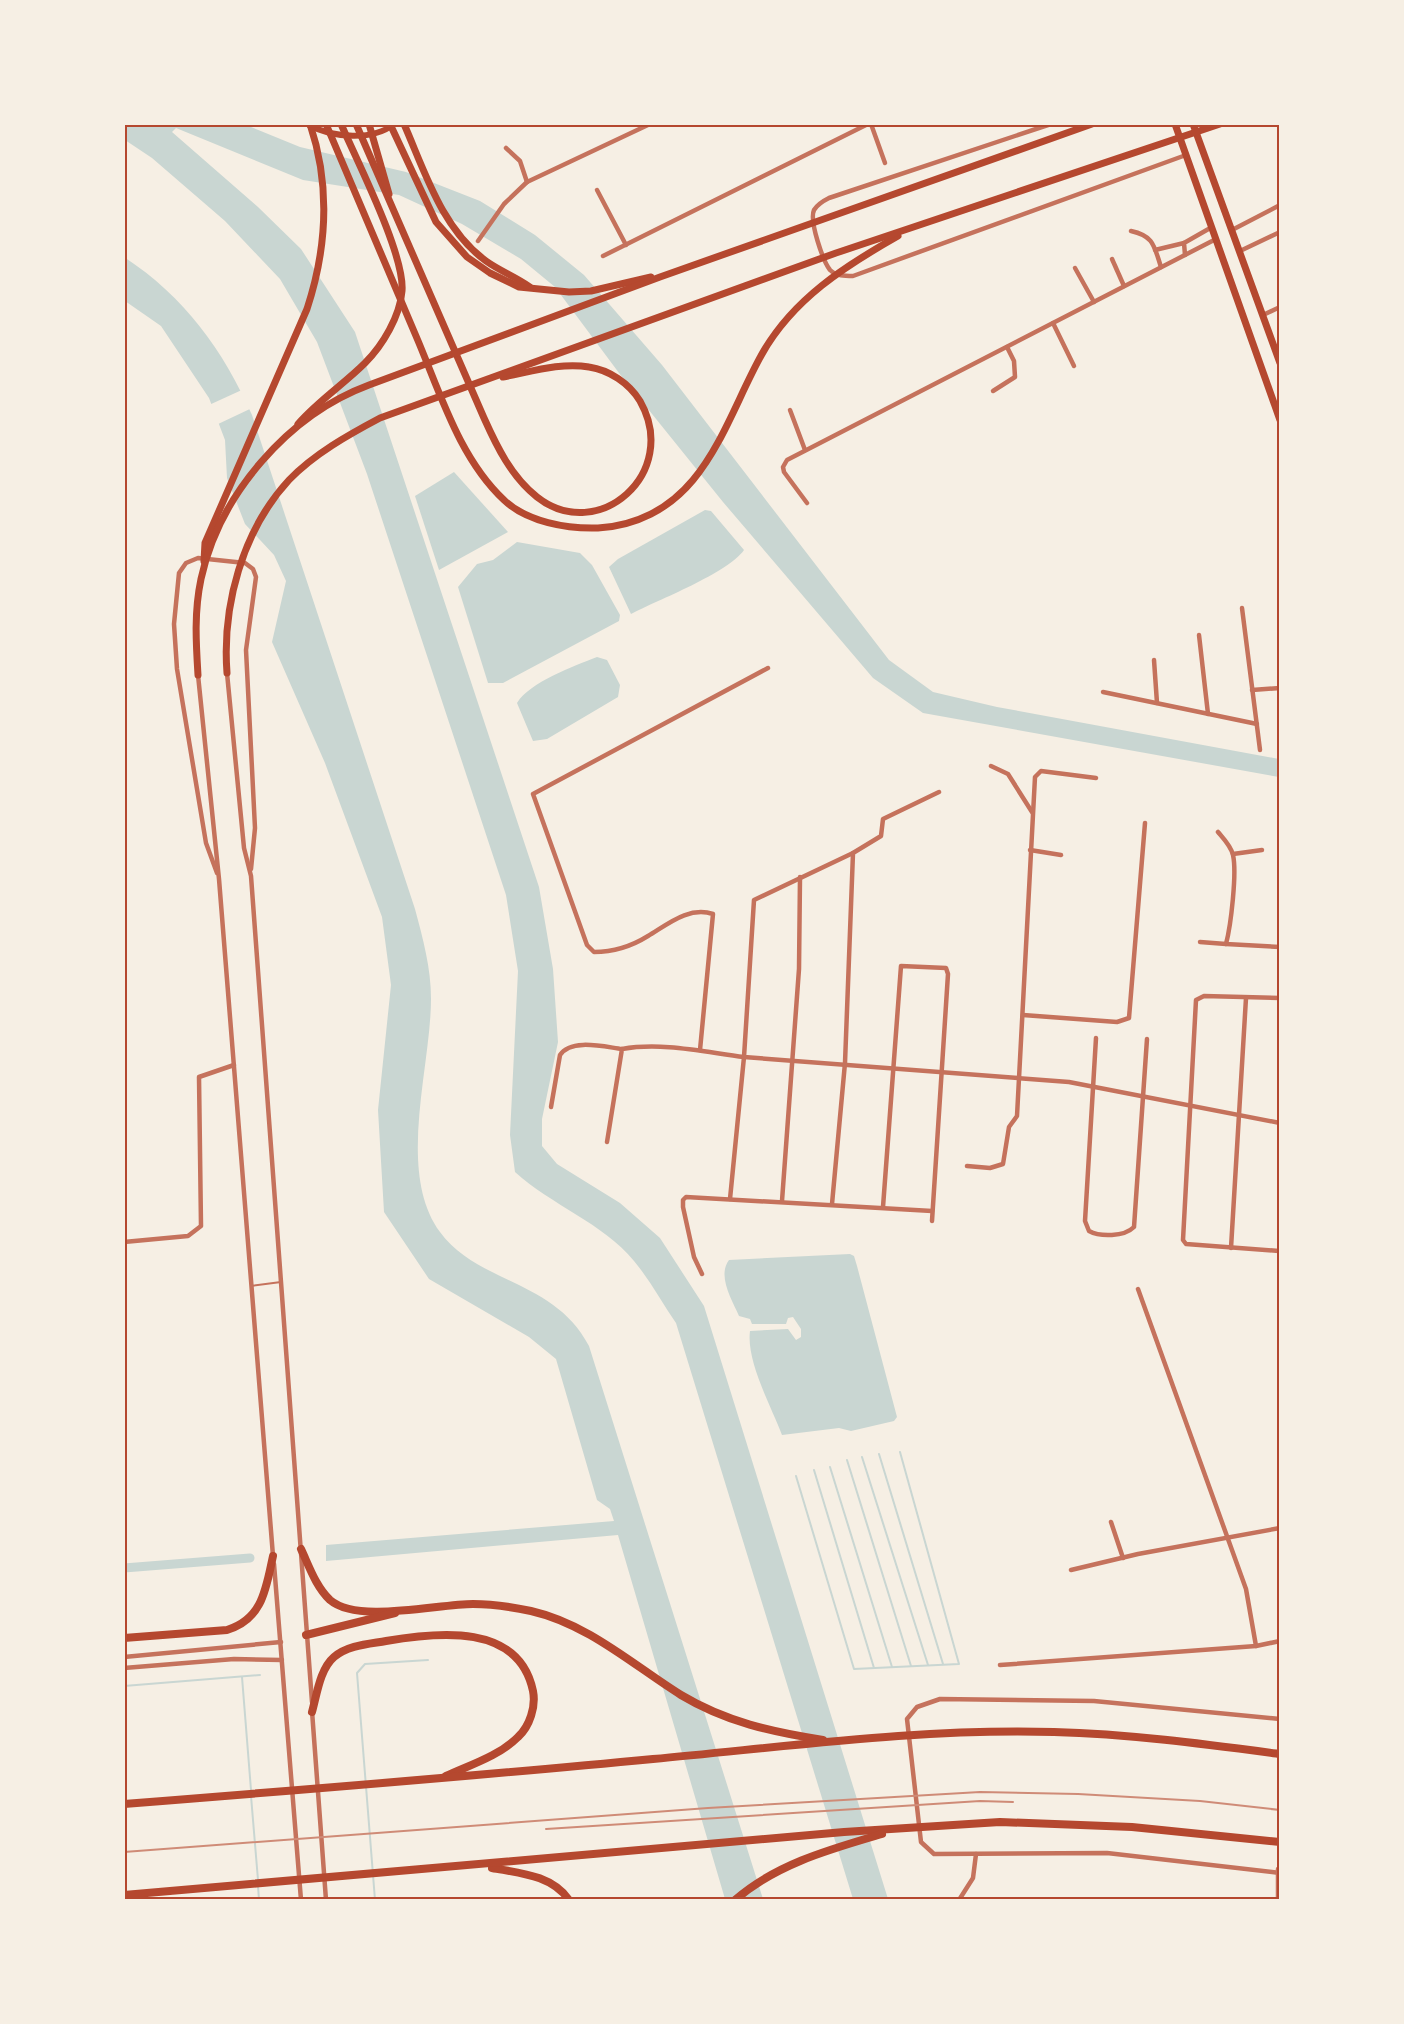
<svg xmlns="http://www.w3.org/2000/svg" width="1404" height="2024" viewBox="0 0 1404 2024" font-family="'Titillium Web',sans-serif">
	<rect width="100%" height="100%" fill="#f6efe4"/>
	<g fill="#c9d6d2">
		<path d="M124 125H246L300 147 406 172 480 201 535 235 584 275 662 365 889 660 933 692 997 707 1279 759V777L923 713 873 678 723 502 619 373 555 287 521 259 462 224 399 195 303 180 176 128 172 132 258 207 301 249 355 332 539 887 553 969 558 1042 542 1119V1146L557 1164 620 1203 660 1238 704 1306 888 1899H853L676 1323C662 1303 650 1280 634 1261 603 1223 551 1205 515 1172L510 1135 518 971 506 895 367 474 317 342 280 279 225 221 152 158 125 140Z"/>
		<path d="M124 257C185 297 223 350 252 415L415 909C423 939 431 968 431 999 431 1068 396 1172 440 1232 478 1284 554 1279 589 1346L763 1899H725L618 1535 326 1561V1545L614 1521 610 1509 597 1500 556 1359 529 1337 429 1279 384 1212 378 1110 391 985 382 917 325 763 272 642 286 581 274 555 245 524 227 478 225 440 209 398 161 326 125 301Z"/>
		<path d="M454 472 508 532 439 570 415 496Z"/>
		<path d="M705 510 711 511 744 550C728 573 658 600 631 614L609 567 618 559Z"/>
		<path d="M517 542 580 553 592 565 620 615 619 621 503 683H488L458 587 477 564 493 560Z"/>
		<path d="M597 657 607 660 620 685 618 697 547 739 533 741 517 703C530 682 574 666 597 657Z"/>
		<path d="M850 1254 854 1256 857 1266 897 1417 894 1421 851 1431 839 1428 782 1435C771 1406 746 1361 750 1331L788 1329 796 1340 801 1337V1329L793 1317 788 1318 786 1324H752L750 1319 739 1316C732 1300 717 1276 729 1260Z"/>
	</g>
	<path fill="#f6efe4" d="M244 389 252 408 216 425 209 405Z"/>
	<g fill="none" stroke-linecap="round" stroke-linejoin="round">
		<g stroke="#c9d6d2" stroke-width="2">
			<path d="M879 1454 943 1664"/>
			<path d="M862 1457 928 1665"/>
			<path d="M847 1460 911 1666"/>
			<path d="M830 1467 892 1667"/>
			<path d="M814 1470 874 1668"/>
			<path d="M796 1476 854 1669 959 1664 900 1452"/>
			<path d="M242 1677 251 1790"/>
			<path d="M124 1686 260 1675"/>
			<path d="M251 1796 258 1880"/>
			<path d="M258 1886 259 1900"/>
			<path d="M375 1900 357 1673 365 1664 428 1660"/>
		</g>
		<path stroke="#c9d6d2" stroke-width="9" d="M124 1568 250 1558"/>
		<path stroke="#c5725c" stroke-width="2" d="M251 1286 281 1282"/>
		<g stroke="#c5725c" stroke-width="4.5">
			<path d="M871 124 885 163"/>
			<path d="M1051 124 829 198C823 201 817 205 814 210 809 221 823 261 830 270 836 276 845 276 853 276L1186 155"/>
			<path d="M506 148 520 161 527 182"/>
			<path d="M597 190 626 245"/>
			<path d="M1232 230 1280 205"/>
			<path d="M1131 231C1154 236 1154 246 1161 267"/>
			<path d="M478 241 504 204 527 182 650 124"/>
			<path d="M1155 250 1184 243"/>
			<path d="M1240 251 1280 232"/>
			<path d="M1185 255 1184 243 1212 227"/>
			<path d="M603 256 868 124"/>
			<path d="M1112 259 1124 286"/>
			<path d="M1075 268 1094 302"/>
			<path d="M1263 315 1280 307"/>
			<path d="M1053 323 1074 366"/>
			<path d="M993 391 1015 377 1014 361 1007 347"/>
			<path d="M790 410 805 450"/>
			<path d="M807 503 784 472 783 467 787 460 1216 239"/>
			<path d="M1242 608 1260 750"/>
			<path d="M1199 635 1208 714"/>
			<path d="M1154 660 1157 703"/>
			<path d="M227 673 244 848 251 876 312 1702"/>
			<path d="M198 675 219 879 273 1556"/>
			<path d="M1252 690 1280 688"/>
			<path d="M1103 692 1257 724"/>
			<path d="M991 766 1008 774 1032 812"/>
			<path d="M1218 832C1224 839 1231 846 1233 855 1237 873 1231 925 1226 944L1280 947"/>
			<path d="M1030 850 1061 855"/>
			<path d="M1233 854 1262 850"/>
			<path d="M217 873 206 843 177 669 174 624 179 573 186 563 198 558 245 563 253 569 256 577 246 650 255 828 251 869"/>
			<path d="M1200 942 1226 944"/>
			<path d="M1280 998 1204 996 1196 1000 1183 1240 1186 1244 1279 1251 1280 1245"/>
			<path d="M1023 1015 1117 1022 1129 1018 1145 823"/>
			<path d="M1096 1038 1085 1221 1089 1231C1100 1237 1124 1237 1134 1227L1147 1039"/>
			<path d="M700 1050 713 914C689 906 668 924 648 936 632 946 613 952 594 952L587 945 533 794 768 668"/>
			<path d="M551 1107 560 1055C571 1038 605 1047 622 1049"/>
			<path d="M607 1142 622 1049C662 1042 704 1052 744 1057L1069 1082 1280 1123"/>
			<path d="M967 1166 990 1168 1003 1164 1009 1127 1017 1116 1035 777 1041 771 1096 778"/>
			<path d="M730 1199 744 1057 754 900 853 853"/>
			<path d="M782 1201 799 969 800 877"/>
			<path d="M832 1204 845 1063 853 853 881 836 883 819 939 792"/>
			<path d="M883 1207 901 966 946 968 948 974 932 1221"/>
			<path d="M124 1242 188 1236 201 1226 199 1077 234 1065"/>
			<path d="M1231 1248 1246 998"/>
			<path d="M702 1274 694 1257 683 1207V1200L686 1197 932 1211"/>
			<path d="M1138 1289 1246 1589 1256 1646"/>
			<path d="M1111 1522 1123 1558"/>
			<path d="M274 1564 301 1900"/>
			<path d="M1071 1570 1138 1554 1280 1528"/>
			<path d="M124 1657 281 1642"/>
			<path d="M1000 1665 1256 1646 1280 1641"/>
			<path d="M124 1668 234 1659 282 1660"/>
			<path d="M312 1711 326 1900"/>
			<path d="M1280 1719 1094 1701 940 1699 917 1707 907 1719 921 1842 934 1854 1107 1853 1280 1873"/>
			<path d="M1278 1869V1900"/>
			<path d="M959 1900 973 1878 976 1854"/>
		</g>
		<path stroke="#b5482f" stroke-width="6" d="M309 125C333 138 373 141 394 124"/>
		<g stroke="#b5482f" stroke-width="7">
			<path d="M326 124C356 195 386 266 416 336 440 392 459 458 504 500 527 522 567 529 598 528 636 526 669 509 693 480 723 444 739 395 762 354 793 299 845 266 898 236"/>
			<path d="M356 124 484 418C497 447 511 476 537 497 598 545 681 473 640 401 629 383 609 370 589 367 561 362 530 372 503 377"/>
			<path d="M369 124 389 194"/>
			<path d="M390 124 436 222 467 257 490 273 519 287 569 292 591 291 651 277"/>
			<path d="M404 124C425 172 442 229 486 261 500 271 516 277 530 287"/>
			<path d="M1175 124 1280 420"/>
			<path d="M1193 124 1280 363"/>
			<path d="M298 424C318 401 344 384 365 363 383 345 400 316 402 291 405 255 357 161 341 124"/>
			<path d="M204 561 205 543 307 309C327 248 331 187 310 124"/>
			<path d="M227 673C222 606 242 531 289 480 314 454 348 435 380 418L836 253 1220 124"/>
			<path d="M198 675C196 643 194 612 201 579 219 495 288 415 369 385L660 277 1092 124"/>
		</g>
		<g stroke="#b5482f" stroke-width="8">
			<path d="M301 1549C309 1566 316 1587 330 1600 358 1624 437 1604 473 1604 492 1604 512 1607 531 1611 588 1624 633 1665 681 1695 726 1722 772 1732 823 1740"/>
			<path d="M306 1635 395 1613"/>
			<path d="M124 1638 227 1630C263 1619 266 1588 273 1556"/>
			<path d="M312 1712C317 1694 320 1669 334 1657 348 1645 369 1644 386 1641 438 1632 519 1623 533 1691 536 1706 530 1726 518 1737 499 1756 470 1765 446 1776"/>
			<path d="M124 1804C301 1790 477 1776 653 1759 785 1747 920 1728 1054 1732 1129 1734 1204 1744 1280 1754"/>
			<path d="M492 1868C519 1873 552 1875 569 1900"/>
			<path d="M124 1895 844 1832 1000 1822 1132 1827 1280 1842"/>
			<path d="M735 1900C776 1864 831 1849 882 1834"/>
		</g>
		<g stroke="#cf8b77" stroke-width="2">
			<path d="M546 1829 980 1801 1013 1802"/>
			<path d="M124 1852 708 1808 980 1792 1078 1794 1200 1801 1280 1810"/>
		</g>
	</g>
	<rect width="1404" height="2024" fill="none" stroke="#f6efe4" stroke-width="252"/>
	<rect x="126" y="126" width="1152" height="1772" fill="none" stroke="#b5482f" stroke-width="2"/>
</svg>
